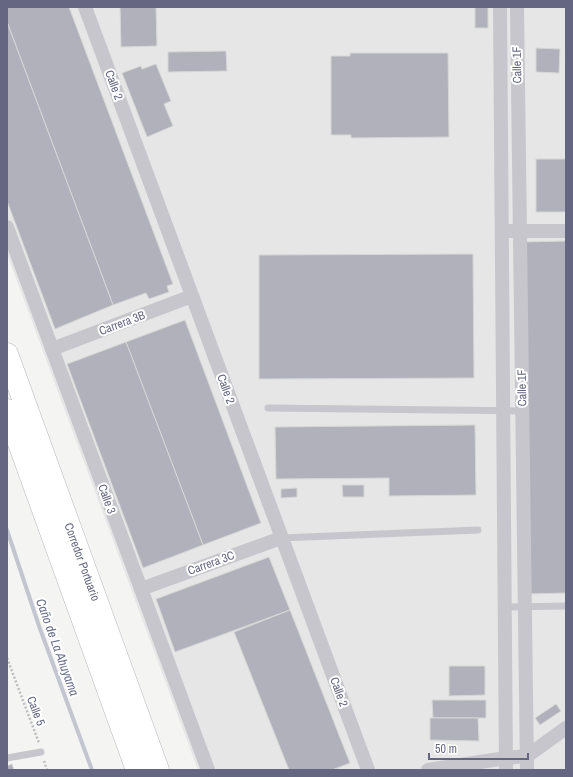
<svg xmlns="http://www.w3.org/2000/svg" width="573" height="777" viewBox="0 0 573 777" font-family="'Archivo Narrow',sans-serif">
	<rect width="100%" height="100%" fill="#f4f5f2"/>
	<path fill="#e5e6e5" d="M7 7H566V770H198L7 254Z"/>
	<g fill="none" stroke-linecap="round" stroke-linejoin="round">
		<path stroke="#c3c6d0" stroke-width="4" d="M7 530 39 626 92 770"/>
	</g>
	<g fill="#b0b1bb" stroke="#d6d7d5">
		<path d="M7 7H69L173 284 167 286 169 292 149 299 146 293 113 305 7 22Z"/>
		<path d="M120 7H156L157 46 121 47Z"/>
		<rect x="475" y="7" width="13" height="21"/>
		<path d="M7 22 113 305 55 329 7 201Z"/>
		<path d="M536 48 560 49 559 73 536 72Z"/>
		<path d="M226 51 227 71 168 72V52Z"/>
		<path d="M350 53H448L449 137 351 138V135H331V56H350Z"/>
		<path d="M156 64 171 101 164 104 173 126 147 137 122 73 141 66 142 69Z"/>
		<rect x="536" y="159" width="30" height="53"/>
		<path d="M566 241V593L527 594 523 242Z"/>
		<path d="M473 254 474 378 259 379V255Z"/>
		<path d="M185 320 261 523 203 545 126 342Z"/>
		<path d="M126 342 203 545 143 568 67 364Z"/>
		<path d="M475 425 476 495 389 496V478L276 479 275 427Z"/>
		<path d="M342 485H364V497H343Z"/>
		<path d="M297 488V497L281 498V489Z"/>
		<path d="M269 557 290 610 175 652 156 599Z"/>
		<path d="M290 610 350 763 332 770H289L234 632Z"/>
		<path d="M449 666H485V695L449 696Z"/>
		<path d="M432 700H486V718H433Z"/>
		<path d="M556 704 561 711 540 725 535 718Z"/>
		<path d="M430 718H478L479 741 430 740Z"/>
		<path d="M12 764 14 770H7V766Z"/>
	</g>
	<g fill="none" stroke-linecap="round" stroke-linejoin="round">
		<defs>
			<g id="primary">
				<path d="M7 354 158 770"/>
				<path d="M7 410 137 770"/>
			</g>
		</defs>
		<use href="#primary" stroke="#b6b7bd" stroke-width="23"/>
		<g stroke="#bdbdc1" stroke-width="2.5" stroke-dasharray="2 2" stroke-linecap="butt">
			<path d="M7 658 39 743"/>
			<path d="M44 761 47 770"/>
		</g>
		<g stroke="#c6c6cc" stroke-width="7">
			<path d="M268 408 522 411"/>
			<path d="M281 538 478 530"/>
			<path d="M505 607 566 606"/>
			<path d="M7 758 41 752"/>
		</g>
		<g stroke="#c6c6cc" stroke-width="14">
			<path d="M85 7 368 770"/>
			<path d="M500 7 506 770"/>
			<path d="M517 7 527 770"/>
			<path d="M7 227 208 770"/>
			<path d="M510 231H566"/>
			<path d="M52 349 192 296"/>
			<path d="M141 589 281 538"/>
			<path d="M428 770 506 758 527 756 566 728"/>
		</g>
		<use href="#primary" stroke="#fff" stroke-width="22"/>
	</g>
	<g text-anchor="middle" stroke-width="4" stroke-linejoin="round" paint-order="stroke">
		<g font-size="12" fill="#656782" stroke="#fff">
			<text transform="translate(517 65) rotate(-91)" y="4">Calle 1F</text>
			<text transform="translate(114 85) rotate(70)" y="4">Calle 2</text>
			<text transform="translate(122 323) rotate(-21)" y="4">Carrera 3B</text>
			<text transform="translate(522 388) rotate(-91)" y="4">Calle 1F</text>
			<text transform="translate(226 389) rotate(70)" y="4">Calle 2</text>
			<text transform="translate(107 499) rotate(70)" y="4">Calle 3</text>
			<text transform="translate(82 562) rotate(70)" y="4">Corredor Portuario</text>
			<text transform="translate(211 563) rotate(-20)" y="4">Carrera 3C</text>
			<text transform="translate(339 692) rotate(70)" y="4">Calle 2</text>
			<text transform="translate(36 711) rotate(69)" y="4">Calle 5</text>
		</g>
		<g font-size="13" font-style="italic" fill="#6b728c" stroke="#fff">
			<text transform="translate(58 647) rotate(70)" y="5">Caño de La Ahuyama</text>
		</g>
	</g>
	<rect width="573" height="777" fill="none" stroke="#656782" stroke-width="16"/>
	<path d="M429 753v6h99v-6" fill="none" stroke="#656782" stroke-width="2"/>
	<text x="435" y="753" font-size="12" fill="#656782" stroke="#ffffff" stroke-width="3" paint-order="stroke">50 m</text>
</svg>
